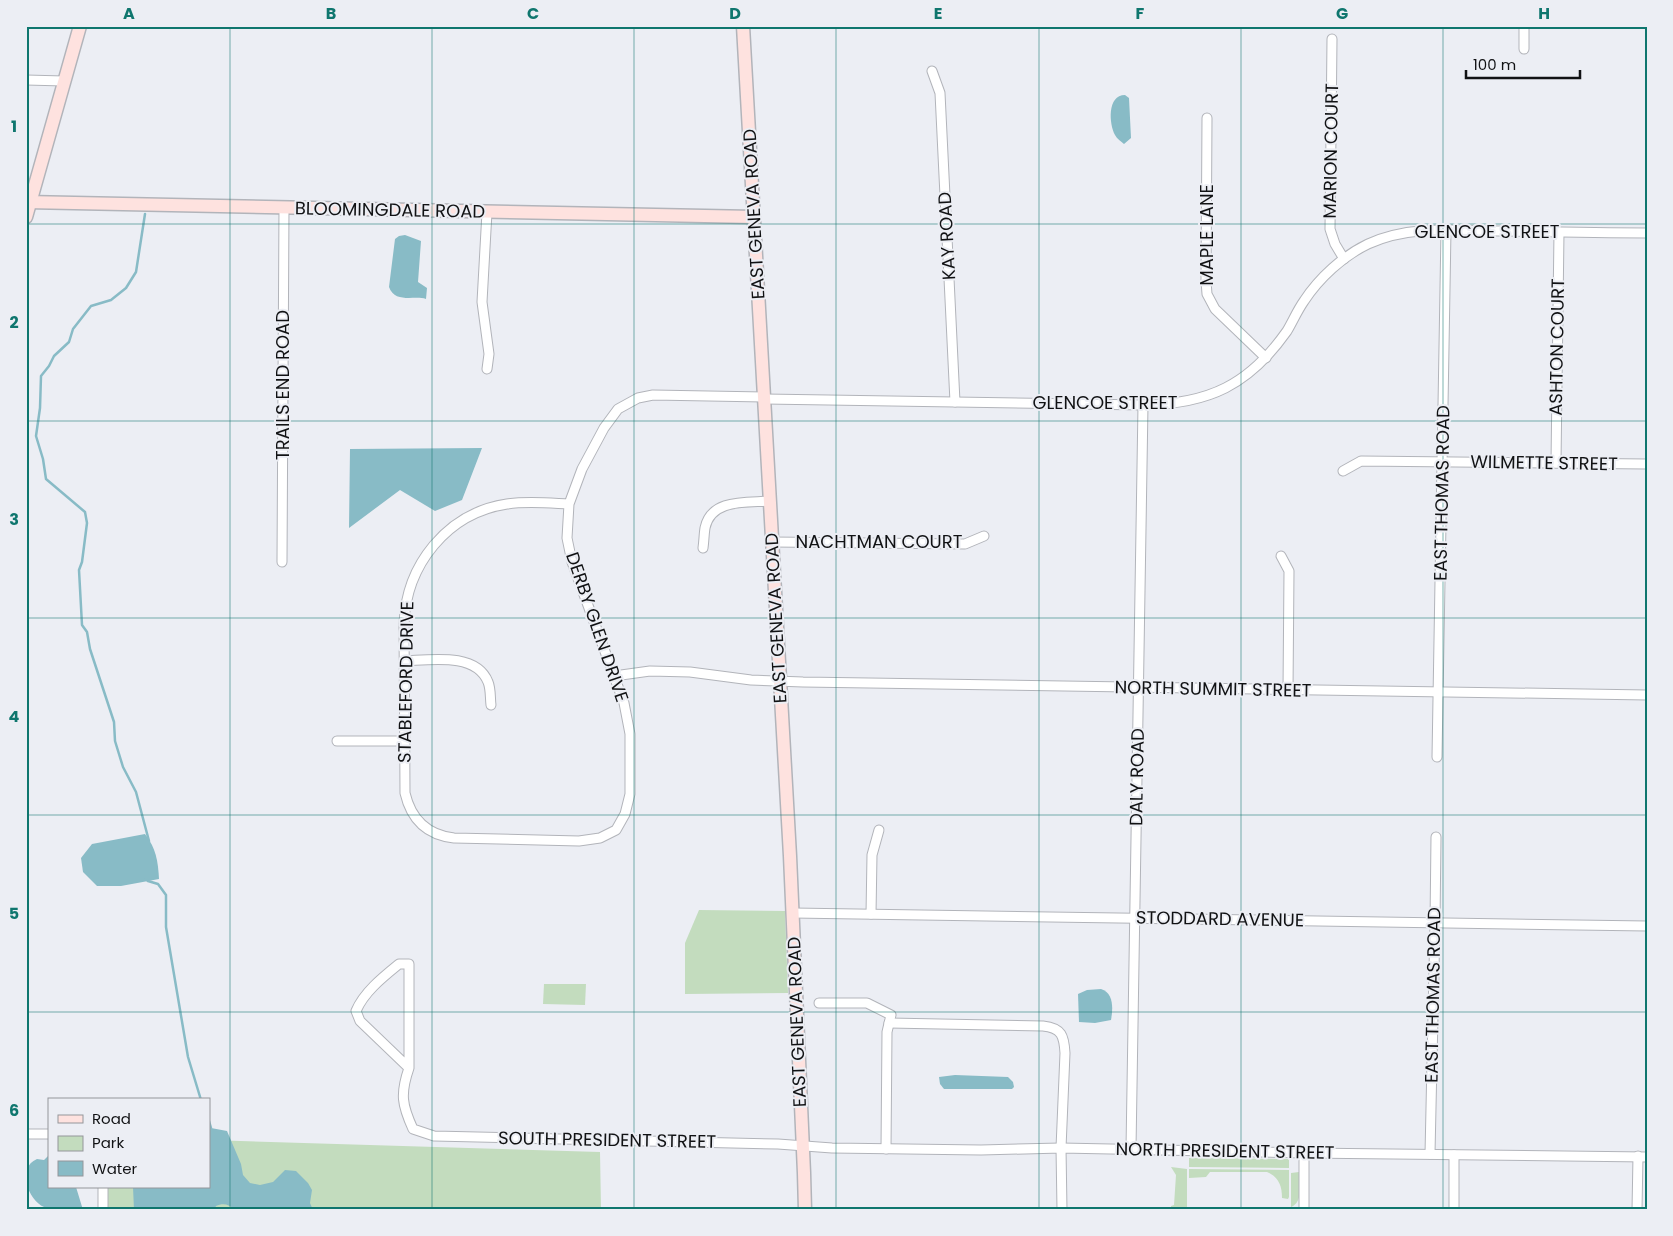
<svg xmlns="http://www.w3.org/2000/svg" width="1673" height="1236" viewBox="0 0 1673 1236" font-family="Poppins,sans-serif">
	<rect width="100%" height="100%" fill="#eceef4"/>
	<g fill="#c3dcbe">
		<path d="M699 910 785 911 788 993 685 994V943Z"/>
		<path d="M544 984H586L585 1005 543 1004Z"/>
		<path d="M209 1140 600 1152 601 1210H105V1187H209Z"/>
		<path d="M1189 1158 1289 1159V1168L1189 1167Z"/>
		<path d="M1171 1167 1187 1169V1210H1171V1206L1174 1205 1176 1175Z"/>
		<path d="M1189 1169 1289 1170V1197L1288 1199 1282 1198C1282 1186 1279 1177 1267 1172H1210L1206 1177 1189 1178Z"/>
		<path d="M1299 1172C1299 1184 1304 1202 1291 1207V1173Z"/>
	</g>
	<g fill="#88bbc6">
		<path d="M1125 95 1129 98 1131 138 1124 144C1121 141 1117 139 1115 135 1109 124 1107 95 1125 95Z"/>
		<path d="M405 235 421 241 418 282 427 288 426 299C415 295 395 304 389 287L395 239 399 236Z"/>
		<path d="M482 448 462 500 435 511 400 490 349 528 350 449Z"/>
		<path d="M145 834C156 848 158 861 159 879L121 886H97L83 872 81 858 92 844Z"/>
		<path d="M1101 989C1114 993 1113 1009 1111 1020L1095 1023 1079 1022 1078 994 1087 990Z"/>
		<path d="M955 1075 1008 1077 1013 1082 1014 1087 1012 1089H944L940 1084 939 1077Z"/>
		<path d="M211 1128 227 1131 241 1164 243 1175 250 1183 260 1185 273 1182 285 1170 296 1171 308 1183 312 1190 310 1203 313 1210H235C229 1204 223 1203 216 1206L214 1210H134L133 1187H209V1129Z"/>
		<path d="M49 1155V1187H76L83 1210C70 1210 56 1212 44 1207 28 1200 16 1168 37 1159L44 1160Z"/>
	</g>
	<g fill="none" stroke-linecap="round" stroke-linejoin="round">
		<g stroke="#88bbc6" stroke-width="2.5">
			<path d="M145 214 136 272 126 288 111 300 91 306 73 329 69 342 54 356 49 366 41 376 40 408 36 436 43 459 46 479 85 512 87 523 82 562 79 570 82 625 87 632 90 649 114 722 115 741 123 767 136 792 149 841"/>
			<path d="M146 879 148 881 158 884 166 895V927L188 1057 201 1100"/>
			<path d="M209 1121 211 1128"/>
		</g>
		<defs>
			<g id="street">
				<path d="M1332 39 1330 229 1335 244 1344 259"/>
				<path d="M1524 49V26"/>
				<path d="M932 71 940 93 955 402"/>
				<path d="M26 80 64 81"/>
				<path d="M1207 118 1206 281 1207 294 1215 309 1266 358"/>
				<path d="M487 212 482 302 489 354 487 369"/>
				<path d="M765 399 1143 405C1209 404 1249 385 1287 331 1293 321 1297 311 1304 301 1319 278 1343 256 1368 244 1412 224 1460 231 1507 231 1553 232 1600 233 1647 233"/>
				<path d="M1556 463 1559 232"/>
				<path d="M1343 471 1361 461 1647 464"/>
				<path d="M569 504C548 503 527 501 507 504 447 513 406 565 404 624L405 793C411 819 427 835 454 838L579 841 600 838 616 830 625 814 630 794V734L624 703 572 562 567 538 569 504 582 469 604 428 618 409 638 398 653 395 765 397"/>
				<path d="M772 542 965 544 984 536"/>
				<path d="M703 548C704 541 704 534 705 528 711 498 748 503 770 501"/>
				<path d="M1281 556 1289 571 1288 690"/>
				<path d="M282 562 284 207"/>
				<path d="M404 661C430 660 476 652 488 682 491 689 490 698 491 705"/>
				<path d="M614 676 650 671 690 672 751 680 803 682 1647 695"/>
				<path d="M337 741H404"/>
				<path d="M1437 757 1446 230"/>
				<path d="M793 913 1647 926"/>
				<path d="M871 914 872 855 879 830"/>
				<path d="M819 1003H867L891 1015 887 1032 886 1149"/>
				<path d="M889 1023 1043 1026C1062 1028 1064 1036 1065 1053L1061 1148 1062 1210"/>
				<path d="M409 1068V964H399C383 977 364 992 356 1011L360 1021 409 1068C400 1094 402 1105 413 1129L434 1136 778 1144 832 1148 981 1150 1061 1148 1304 1153 1647 1157"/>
				<path d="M26 1134H49"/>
				<path d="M1131 1149 1143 405"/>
				<path d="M1304 1153V1210"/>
				<path d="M1430 1154 1435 923 1436 837"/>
				<path d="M1454 1155V1210"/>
				<path d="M103 1187V1210"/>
				<path d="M1637 1210 1638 1156"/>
			</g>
			<g id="secondary">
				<path d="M743 26 790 856 804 1173 805 1210"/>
				<path d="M26 202 754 217"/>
				<path d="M26 217 80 26"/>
			</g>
		</defs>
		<use href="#street" stroke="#b2b4ba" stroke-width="11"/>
		<use href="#secondary" stroke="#b2b4ba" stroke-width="15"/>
		<use href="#street" stroke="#fff" stroke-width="9"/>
		<use href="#secondary" stroke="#fee2df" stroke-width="12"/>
	</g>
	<path fill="none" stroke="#0f766e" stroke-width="1" stroke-opacity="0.55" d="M230 26V1210M432 26V1210M634 26V1210M836 26V1210M1039 26V1210M1241 26V1210M1443 26V1210M26 224H1647M26 421H1647M26 618H1647M26 815H1647M26 1012H1647"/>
	<g text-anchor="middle" stroke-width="4" stroke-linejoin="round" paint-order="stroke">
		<g font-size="18" fill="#111214" stroke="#eceef4">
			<text transform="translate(1331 151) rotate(-89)" y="6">MARION COURT</text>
			<text transform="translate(390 210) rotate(1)" y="6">BLOOMINGDALE ROAD</text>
			<text transform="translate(754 214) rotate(-93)" y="6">EAST GENEVA ROAD</text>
			<text x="1487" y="238">GLENCOE STREET</text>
			<text transform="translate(1207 235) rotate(-90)" y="6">MAPLE LANE</text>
			<text transform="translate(947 236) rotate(-93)" y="6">KAY ROAD</text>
			<text transform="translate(1557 347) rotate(-89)" y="6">ASHTON COURT</text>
			<text transform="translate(283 385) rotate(-90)" y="6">TRAILS END ROAD</text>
			<text x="1105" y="409">GLENCOE STREET</text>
			<text transform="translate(1544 463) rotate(1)" y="6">WILMETTE STREET</text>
			<text transform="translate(1442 493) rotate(-89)" y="6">EAST THOMAS ROAD</text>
			<text x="879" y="548">NACHTMAN COURT</text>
			<text transform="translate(776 618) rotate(-93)" y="6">EAST GENEVA ROAD</text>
			<text transform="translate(597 627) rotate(71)" y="6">DERBY GLEN DRIVE</text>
			<text transform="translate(406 682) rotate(-89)" y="6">STABLEFORD DRIVE</text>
			<text transform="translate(1213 689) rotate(1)" y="6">NORTH SUMMIT STREET</text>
			<text transform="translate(1137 777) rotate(-89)" y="6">DALY ROAD</text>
			<text transform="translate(1220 919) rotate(1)" y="6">STODDARD AVENUE</text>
			<text transform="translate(1433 995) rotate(-89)" y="6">EAST THOMAS ROAD</text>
			<text transform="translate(797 1022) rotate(-92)" y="6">EAST GENEVA ROAD</text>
			<text transform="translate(607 1140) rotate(1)" y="6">SOUTH PRESIDENT STREET</text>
			<text transform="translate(1225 1151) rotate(1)" y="6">NORTH PRESIDENT STREET</text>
		</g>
	</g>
	<rect width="1673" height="1236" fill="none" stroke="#eceef4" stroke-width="55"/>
	<rect x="48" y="1098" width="162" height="90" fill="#eceef4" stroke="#94969a"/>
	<rect x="58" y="1115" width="25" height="8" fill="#fee2df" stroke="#94969a"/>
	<text x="92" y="1124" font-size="15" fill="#111214">Road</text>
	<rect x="58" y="1136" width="25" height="15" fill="#c3dcbe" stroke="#94969a"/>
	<text x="92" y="1148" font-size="15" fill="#111214">Park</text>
	<rect x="58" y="1161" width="25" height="15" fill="#88bbc6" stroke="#94969a"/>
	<text x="92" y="1174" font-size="15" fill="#111214">Water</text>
	<path d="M1466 70v8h114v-8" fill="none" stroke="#111214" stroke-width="2.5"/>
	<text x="1473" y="70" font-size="15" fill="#111214" stroke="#eceef4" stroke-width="4" paint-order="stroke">100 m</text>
	<rect x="28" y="28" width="1618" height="1180" fill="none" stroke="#0f766e" stroke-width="2"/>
	<g font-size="16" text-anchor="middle" font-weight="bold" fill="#0f766e">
		<text x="129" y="19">A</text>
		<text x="331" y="19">B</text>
		<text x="533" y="19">C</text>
		<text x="735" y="19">D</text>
		<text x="938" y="19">E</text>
		<text x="1140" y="19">F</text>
		<text x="1342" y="19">G</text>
		<text x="1544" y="19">H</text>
		<text x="14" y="132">1</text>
		<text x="14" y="328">2</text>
		<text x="14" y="525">3</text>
		<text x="14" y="722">4</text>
		<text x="14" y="919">5</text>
		<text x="14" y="1116">6</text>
	</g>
</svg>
